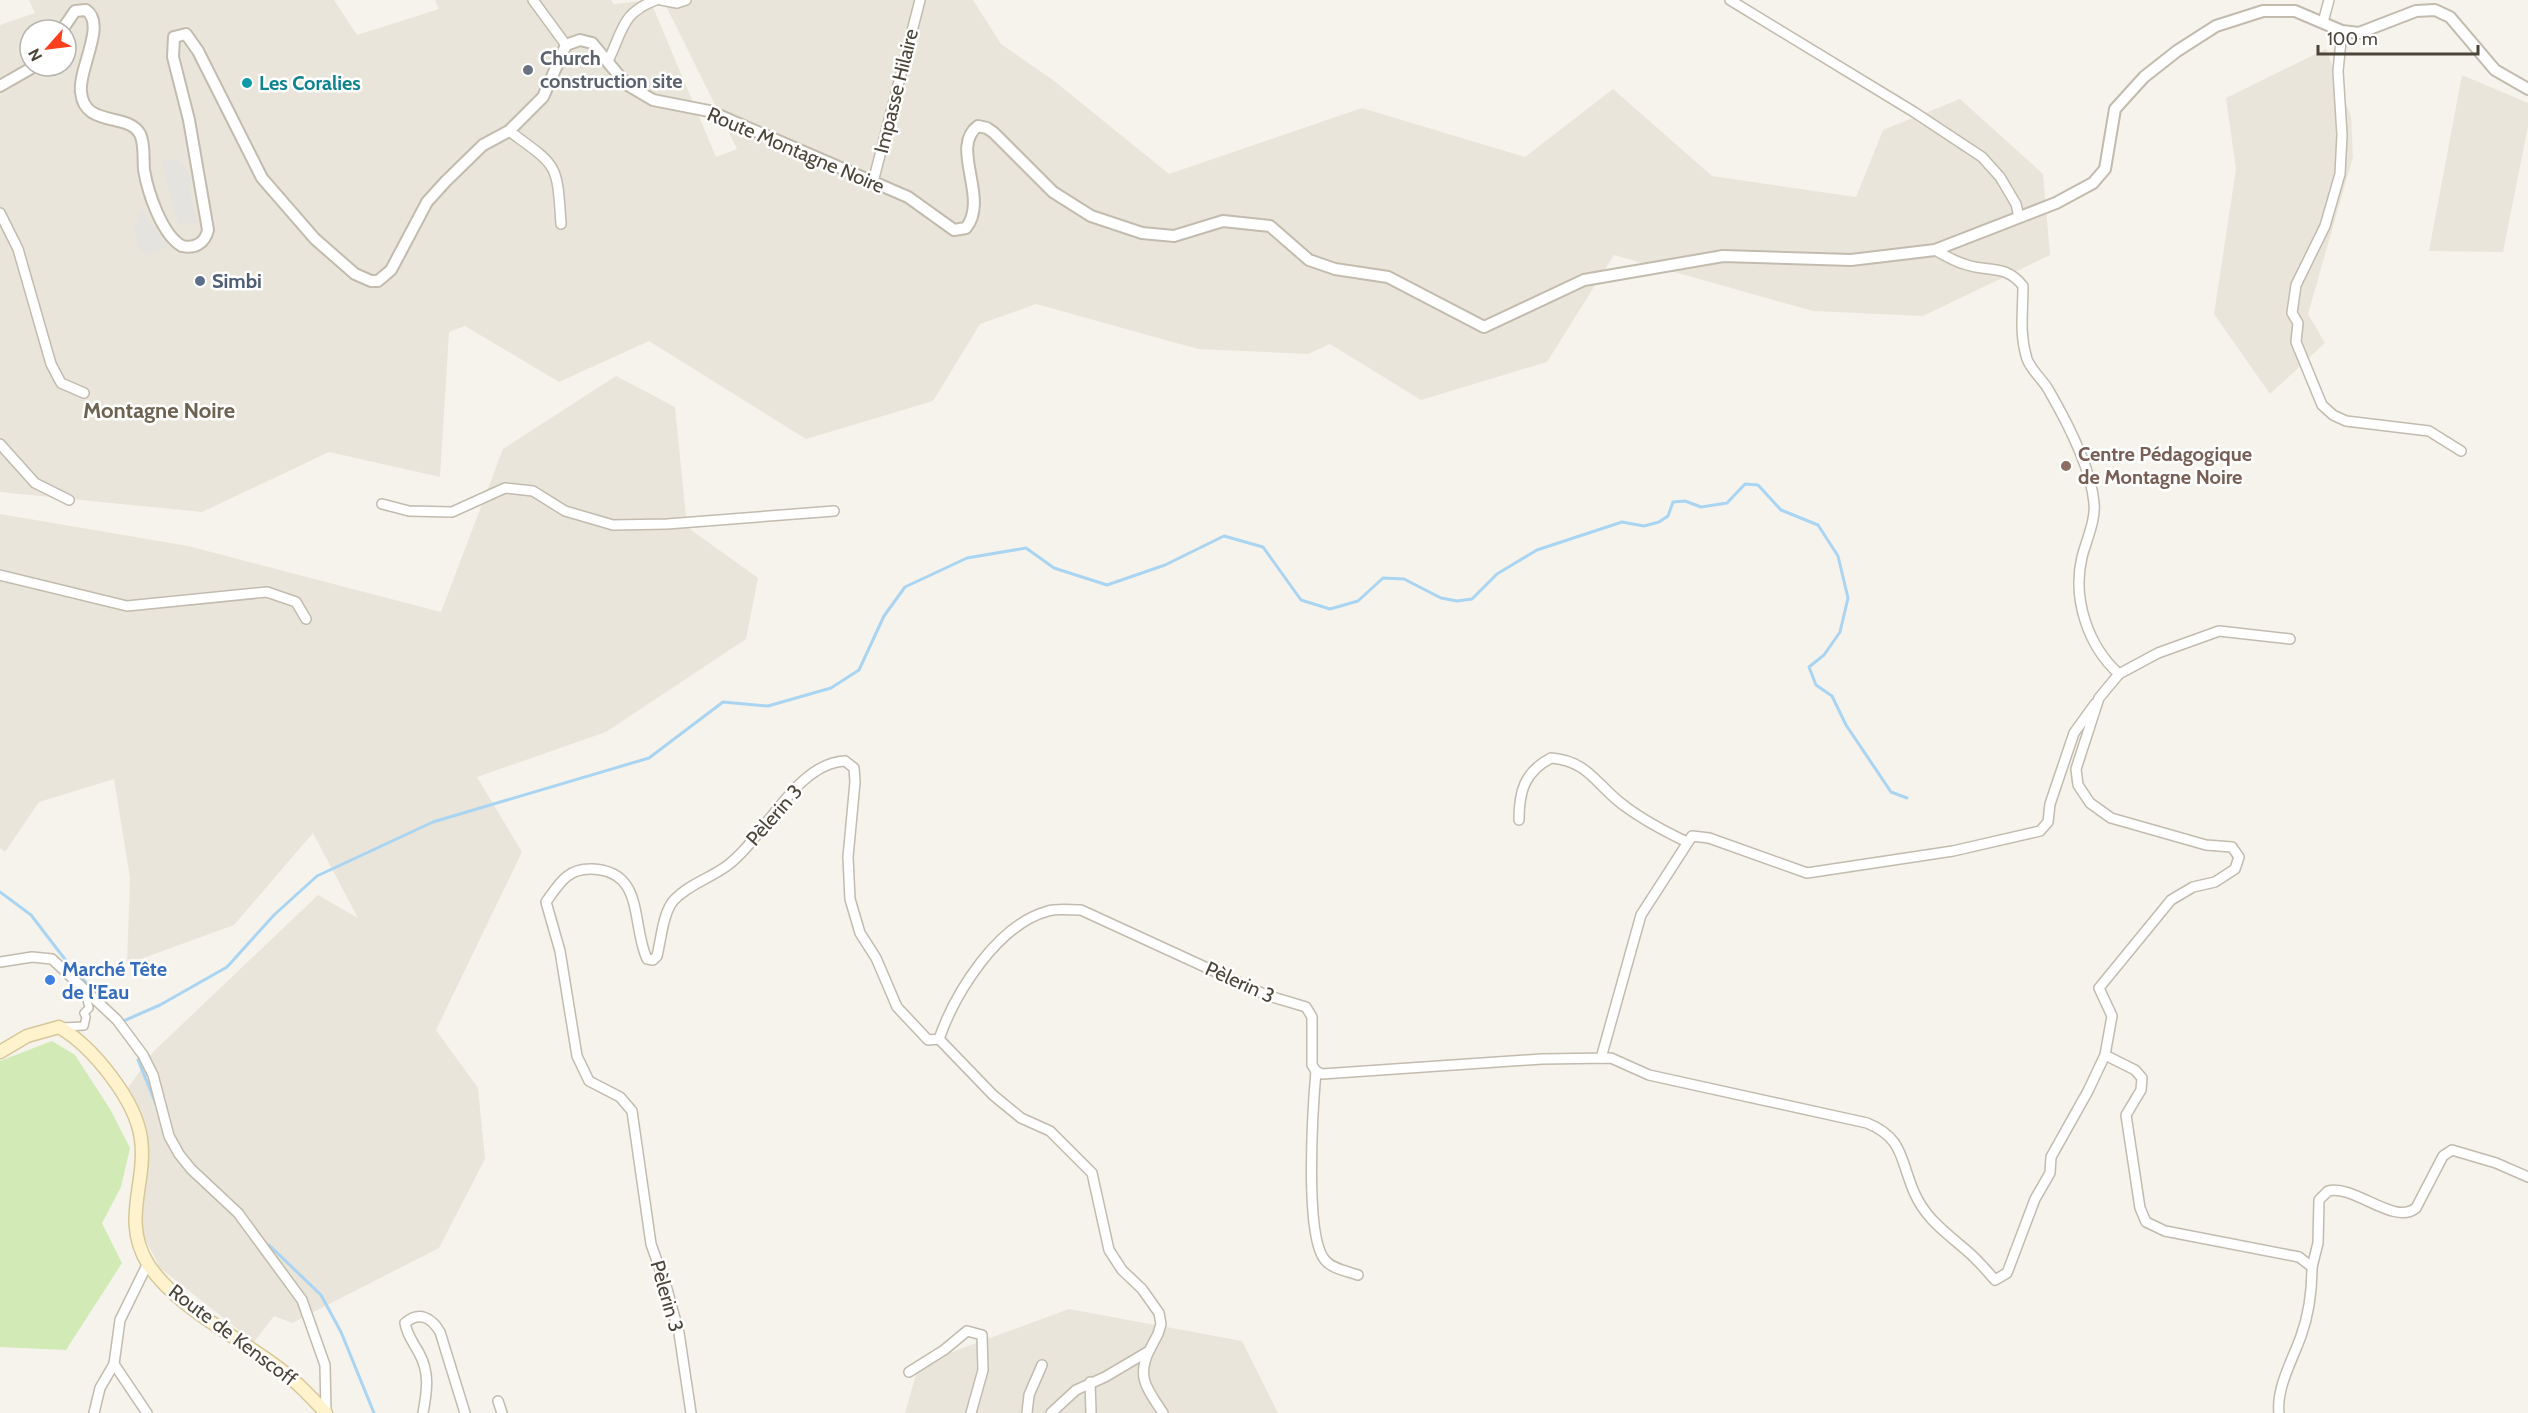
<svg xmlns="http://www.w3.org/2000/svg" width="2528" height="1413" viewBox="0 0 2528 1413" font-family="Cabin,sans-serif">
	<rect width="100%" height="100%" fill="#f6f3ec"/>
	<g fill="#eae5da" fill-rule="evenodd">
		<path d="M29 0H334L357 35 439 9 435 0H611L614 4 650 0 716 157 737 149 663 0H973L1001 44 1053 80 1169 174 1362 108 1525 157 1613 89 1712 176 1856 197 1883 130 1960 99 2043 174 2050 255 1923 316 1813 311 1614 255 1547 362 1421 400 1330 344 1308 354 1198 349 1036 304 980 324 933 401 806 439 649 341 559 382 465 326 449 332 440 477 329 452 202 512 0 492V25L35 13ZM30 30H66V66H30Z"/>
		<path d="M2326 49 2351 117 2353 157 2308 314 2325 343 2270 394 2214 314 2236 169 2226 98Z"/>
		<path d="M2462 75 2528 103V126L2503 252 2429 251Z"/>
		<path d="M616 376 675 407 687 527 758 578 746 639 606 732 477 777 522 852 436 1030 478 1088 485 1159 439 1248 292 1323 274 1316 254 1342 160 1268 138 1225 142 1125 128 1088 153 1052 318 895 358 918 313 833 234 925 127 964 130 878 114 779 39 802 5 852 0 848V514L188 546 441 612 503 449Z"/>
		<path d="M1069 1309 1242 1341 1278 1413H905L919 1364Z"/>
	</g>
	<path fill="#d2eab5" d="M52 1041 75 1055 110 1109 130 1148 121 1187 102 1223 122 1263 66 1350 0 1347V1061Z"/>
	<g fill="#e5e3e0">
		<path d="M178 159 191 177 189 189 198 223 178 224 162 161Z"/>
		<path d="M142 208 167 247 148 256 138 248 134 229Z"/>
	</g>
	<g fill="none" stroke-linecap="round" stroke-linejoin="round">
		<g stroke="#a9d4f2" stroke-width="3">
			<path d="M0 892 31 915 64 958 97 995"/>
			<path d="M121 1022 160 1005 227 967 274 915 317 876 433 822 649 758 723 702 768 706 831 688 859 670 884 616 905 587 967 558 1026 548 1054 568 1107 585 1165 565 1224 536 1263 547 1301 600 1330 609 1358 601 1383 578 1404 579 1441 598 1457 601 1472 599 1497 574 1537 550 1622 522 1644 526 1659 522 1668 516 1673 502 1685 501 1701 507 1727 503 1745 484 1758 485 1781 510 1818 525 1838 556 1848 598 1840 632 1824 655 1809 667 1816 685 1832 696 1846 725 1891 792 1907 798"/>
			<path d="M138 1060 156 1104"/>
			<path d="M269 1245 321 1295 341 1332 374 1413"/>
		</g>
		<defs>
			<path id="pedestrian" d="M61 1027 84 1026 86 1017 84 1013 89 1008 85 991"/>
			<g id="minor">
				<path d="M533 0 566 45"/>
				<path d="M661 0 677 3 686 0"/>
				<path d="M1730 0 1914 112 1982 157 2000 177 2016 204 2019 217"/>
				<path d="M2323 22 2329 0"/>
				<path d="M2342 31 2338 71 2342 135 2340 174 2325 226 2296 285 2292 313 2298 323 2296 342 2322 405 2333 415 2346 421 2429 431 2461 451"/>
				<path d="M608 61C623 31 621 13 656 0"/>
				<path d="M509 131C558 167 557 162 561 224"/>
				<path d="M873 182 920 0"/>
				<path d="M0 213 18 249 51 364 61 383 84 393"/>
				<path d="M0 444 35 483 69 500"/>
				<path d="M382 504 409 511 452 512 505 488 533 491 565 511 613 525 667 524 834 511"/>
				<path d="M0 575 127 606 267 592 296 602 306 619"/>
				<path d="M2119 674 2158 653 2219 631 2290 639"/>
				<path d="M1519 820C1519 792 1524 772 1551 758 1590 761 1597 787 1626 807 1645 821 1666 832 1687 842"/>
				<path d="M0 962 32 957 52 959 117 1020 143 1055 153 1075 169 1136 179 1154 191 1169 238 1213 302 1300 325 1365 326 1413"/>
				<path d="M939 1039 993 1095 1021 1118 1050 1131 1092 1173 1109 1250 1122 1270 1142 1289 1159 1313 1161 1324 1158 1334 1149 1351 1105 1377 1076 1390 1051 1413"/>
				<path d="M2105 1055 2135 1070 2142 1078 2141 1090 2126 1115 2140 1208 2146 1222 2165 1231 2299 1257 2312 1267C2312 1291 2309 1314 2301 1336 2293 1359 2276 1388 2279 1413"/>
				<path d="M1601 1058 1641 915 1692 836 1709 838 1807 873 1953 851 2040 831 2048 822 2050 804 2074 733 2095 704"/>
				<path d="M1316 1071 1322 1074 1542 1059 1611 1058 1649 1075 1867 1123C1904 1138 1900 1160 1914 1192 1925 1218 1945 1232 1966 1250 1977 1259 1986 1270 1995 1280L2007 1273 2035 1199 2050 1173 2051 1157 2088 1091 2105 1055 2112 1016 2099 988 2171 900 2193 887 2215 882 2235 869 2239 857 2232 847 2206 845 2111 818 2090 803 2078 785 2076 769 2099 698 2119 674C2088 646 2072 599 2082 557 2086 541 2096 520 2094 503 2091 468 2066 420 2048 389 2042 379 2031 370 2027 359 2019 333 2023 313 2023 286 2005 263 1988 273 1964 264 1954 261 1944 255 1935 250"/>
				<path d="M1316 1071C1313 1105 1304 1236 1325 1260 1332 1269 1347 1271 1358 1275"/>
				<path d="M2312 1267 2318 1243 2319 1200 2328 1191C2354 1184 2394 1226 2416 1208L2443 1156 2452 1150 2496 1163 2528 1177"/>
				<path d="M1149 1351C1136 1378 1148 1390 1163 1413"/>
				<path d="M909 1372 944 1350 967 1331 982 1335 983 1370 971 1413"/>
				<path d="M1090 1382 1091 1413"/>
				<path d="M498 1401 502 1413"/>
				<path d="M94 1413 100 1388 114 1364"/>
				<path d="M147 1413 114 1364 120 1320 148 1263"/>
				<path d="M423 1413C427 1391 430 1373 419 1353 413 1342 407 1335 405 1323 419 1311 431 1317 440 1332L465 1413"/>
				<path d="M691 1413 679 1333 667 1289 651 1244 632 1111 620 1097 589 1081 577 1056 560 951 546 902C559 884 567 868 592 869 645 871 631 924 647 959L653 960 657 956C661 940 663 912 674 900 689 884 711 878 728 865 765 837 796 763 845 761L854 768 855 782 848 857 850 899 860 933 876 958 897 1007 928 1040 939 1039C955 993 997 925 1048 911 1057 908 1071 910 1081 910L1266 995 1306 1007 1312 1017V1065L1316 1071"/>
				<path d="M1027 1413 1029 1395 1042 1365"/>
			</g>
			<g id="tertiary">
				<path d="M62 30 75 11 86 10C107 24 78 69 81 92 84 128 128 112 140 134 145 144 143 159 144 170 148 193 162 235 182 246 195 249 205 243 208 230L189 120 173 57 174 37 186 34 198 51 262 178 315 239 355 274 371 281H378L391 270 427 202 446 181 483 145 509 131 543 97 566 45 580 40 592 43 626 84 653 100 709 111 908 197 954 230 966 228C990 198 949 147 978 126L987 128 994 133 1053 192 1091 216 1142 233 1174 236 1223 221 1270 226 1309 260 1335 269 1388 277 1484 327 1584 280 1723 256 1851 260 1935 250 2056 203 2093 183 2105 169 2115 109 2144 77 2177 51 2216 26 2263 11H2295L2342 31 2359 33 2416 11 2435 10 2450 17 2495 70 2528 89"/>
				<path d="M0 86 35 66"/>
			</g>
			<path id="secondary" d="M0 1052 27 1036 59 1027C92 1046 136 1100 141 1139 147 1184 121 1220 148 1264 175 1306 236 1336 276 1366 295 1380 310 1396 326 1413"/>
		</defs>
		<use href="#pedestrian" stroke="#c2bbae" stroke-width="10"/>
		<use href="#minor" stroke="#c2bbae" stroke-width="12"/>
		<use href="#tertiary" stroke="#c2bbae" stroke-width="14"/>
		<use href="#secondary" stroke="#d6c79b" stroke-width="15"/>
		<use href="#pedestrian" stroke="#fff" stroke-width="7"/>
		<use href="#minor" stroke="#fff" stroke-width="9"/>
		<use href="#tertiary" stroke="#fff" stroke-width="10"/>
		<use href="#secondary" stroke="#fff3cd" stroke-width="12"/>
	</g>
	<circle fill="#6b7280" stroke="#fff" stroke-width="2" cx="528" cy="70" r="6"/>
	<circle fill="#0f9aa8" stroke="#fff" stroke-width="2" cx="247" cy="83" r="6"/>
	<circle fill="#5c6f8a" stroke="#fff" stroke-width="2" cx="200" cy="281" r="6"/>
	<circle fill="#8d6e63" stroke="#fff" stroke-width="2" cx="2066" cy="466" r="6"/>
	<circle fill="#3f7fe0" stroke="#fff" stroke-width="2" cx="50" cy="980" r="6"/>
	<g text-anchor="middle" stroke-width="5" stroke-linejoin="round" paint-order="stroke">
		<g font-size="20" font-weight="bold" fill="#5b616d" stroke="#fff" text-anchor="start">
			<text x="540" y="65">Church<tspan x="540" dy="23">construction site</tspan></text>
		</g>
		<g font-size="20" font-weight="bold" fill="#0d838f" stroke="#fff" text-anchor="start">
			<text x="259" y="90">Les Coralies</text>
		</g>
		<g font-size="20" fill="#4b4439" stroke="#fff">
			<text transform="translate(896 91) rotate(-76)" y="7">Impasse Hilaire</text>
			<text transform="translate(796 150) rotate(23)" y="7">Route Montagne Noire</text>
			<text transform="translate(774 815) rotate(-49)" y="7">Pèlerin 3</text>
			<text transform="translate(1240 982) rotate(24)" y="7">Pèlerin 3</text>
			<text transform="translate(667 1296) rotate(74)" y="7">Pèlerin 3</text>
			<text transform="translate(233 1335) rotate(37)" y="7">Route de Kenscoff</text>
		</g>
		<g font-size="20" font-weight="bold" fill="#4e5e75" stroke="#fff" text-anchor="start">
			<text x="212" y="288">Simbi</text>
		</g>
		<g font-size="20" font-weight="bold" fill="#785e54" stroke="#fff" text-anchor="start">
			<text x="2078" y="461">Centre Pédagogique<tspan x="2078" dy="23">de Montagne Noire</tspan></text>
		</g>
		<g font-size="20" font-weight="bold" fill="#366cbe" stroke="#fff" text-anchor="start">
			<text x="62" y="976">Marché Tête<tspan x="62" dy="23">de l'Eau</tspan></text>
		</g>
		<g font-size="22" font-weight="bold" fill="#6e6250" stroke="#fff">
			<text x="159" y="418">Montagne Noire</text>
		</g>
	</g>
	<g transform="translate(48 48) rotate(242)"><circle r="28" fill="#ffffff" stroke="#b7b4b0" stroke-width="1.5"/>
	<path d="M0-4.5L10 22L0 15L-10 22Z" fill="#fc3f1d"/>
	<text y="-9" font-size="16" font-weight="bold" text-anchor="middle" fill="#4b4439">N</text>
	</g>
	<path d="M2318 45v9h160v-9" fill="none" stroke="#4b4439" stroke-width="3"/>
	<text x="2327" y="45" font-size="18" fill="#4b4439" stroke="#ffffff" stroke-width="4.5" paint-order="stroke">100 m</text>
</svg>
